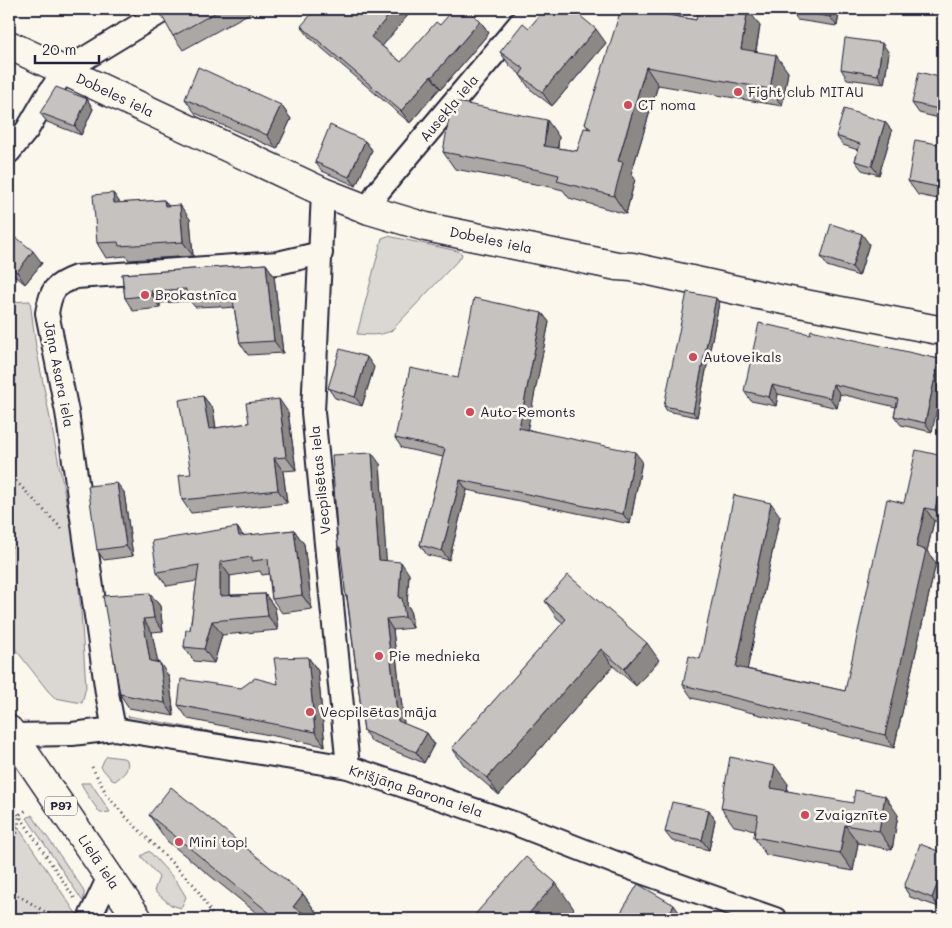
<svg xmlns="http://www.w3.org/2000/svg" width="952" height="928" viewBox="0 0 952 928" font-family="Mali,sans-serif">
	<rect width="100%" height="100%" fill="#fbf7ec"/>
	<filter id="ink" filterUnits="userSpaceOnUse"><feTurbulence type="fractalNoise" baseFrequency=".02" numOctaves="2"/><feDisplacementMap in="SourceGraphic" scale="10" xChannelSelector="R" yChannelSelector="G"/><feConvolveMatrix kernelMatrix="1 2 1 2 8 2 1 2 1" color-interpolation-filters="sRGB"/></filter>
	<g filter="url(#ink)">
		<g fill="#dbd8d3" stroke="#7e7d87">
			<path d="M388 236 458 251 462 254 461 257 391 331C379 336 370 335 357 334L382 238Z"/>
			<path d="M30 301 36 347 74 541 81 611 86 687 82 703 55 698 48 691 9 641V302Z"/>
			<path d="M128 716 324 753V756L129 719Z"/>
			<path d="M107 756 123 758 127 760C130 770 123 775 115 781L112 780 101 767 104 760Z"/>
			<path d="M81 783H91L110 812 100 813 86 793Z"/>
			<path d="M9 815 18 827 79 918 78 919H9Z"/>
			<path d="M32 815 81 886 84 892V903L27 818Z"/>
			<path d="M149 851 177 882 186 897 181 908 171 905 154 891 159 877 141 856Z"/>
		</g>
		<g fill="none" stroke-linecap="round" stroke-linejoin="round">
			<defs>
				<g id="street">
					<path d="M9 152 27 130 45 99 64 71 166 9"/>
					<path d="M323 192 313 412 348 767"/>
					<path d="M369 210 377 193 532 9"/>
					<path d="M114 729 107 693 67 412 47 313C51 290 54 285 76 277L278 263 321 253"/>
					<path d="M12 735 72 734 114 729 348 767 516 824 616 863 775 919"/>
					<path d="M89 919 109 877"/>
				</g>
				<path id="secondary" d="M9 45 323 192 369 210 426 227 617 266 632 267 759 295 943 331"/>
				<path id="primary" d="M9 730 138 919"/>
			</defs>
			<use href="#street" stroke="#22223b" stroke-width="26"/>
			<use href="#secondary" stroke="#22223b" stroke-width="31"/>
			<use href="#primary" stroke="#22223b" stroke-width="31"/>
			<g stroke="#22223b" stroke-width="3" stroke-dasharray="1 4" stroke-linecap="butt">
				<path d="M9 474 62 529"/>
				<path d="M9 557 12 543"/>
				<path d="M92 767 107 795 124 815 195 886 215 919"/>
				<path d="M9 802 19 815 75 899"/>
				<path d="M9 846 18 831 19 815 28 809"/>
				<path d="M9 891 19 896 57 919"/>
			</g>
			<use href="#street" stroke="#fbf7ec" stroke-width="22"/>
			<use href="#secondary" stroke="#fbf7ec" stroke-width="28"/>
			<use href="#primary" stroke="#fbf7ec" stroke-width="28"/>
		</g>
		<g fill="#aaa7a5" stroke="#22223b">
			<path d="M160 9H257L183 50 173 36Z"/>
			<path d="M413 9 382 46 401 62 440 25 480 21 489 33 441 89 440 88 410 123 310 38 301 26Z"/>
			<path d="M840 9 837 26 797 20 791 10Z"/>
			<path d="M667 14 696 20 760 26 756 51 788 72 782 106 658 85 631 174 635 179 626 214 569 198 563 190 551 187 455 169 443 152 559 137 558 148 577 151 588 128 585 124Z"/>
			<path d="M529 28 606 43 552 106 530 89 520 75V74L510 66 500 52Z"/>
			<path d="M889 53 884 84 847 79 841 69Z"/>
			<path d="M943 78V119L919 113 912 103Z"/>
			<path d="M87 99 93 109 81 135 47 122 40 113Z"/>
			<path d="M185 99 281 105 291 119 277 149 195 113Z"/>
			<path d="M885 122 892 131 879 175 862 170 855 161 858 150 843 145 836 136Z"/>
			<path d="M365 141 372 150 356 186 322 171 315 162Z"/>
			<path d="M943 145V200L918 195 908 181Z"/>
			<path d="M113 193 120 203 164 200 169 206 190 219 193 256 129 260 126 256 106 258 97 243Z"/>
			<path d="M9 234 42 263 25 284 9 271Z"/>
			<path d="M869 244 859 276 827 266 821 257Z"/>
			<path d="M266 264 274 276 283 353 248 355 240 343 234 307 222 308 220 306 195 307 190 301 160 303V308L133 311 125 298 122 274Z"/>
			<path d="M716 298 719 303 697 417 667 411 664 406Z"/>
			<path d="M542 313 549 322 527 429 642 461 630 524 467 490 449 560 427 555 420 545 443 457 402 448 395 438 458 378Z"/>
			<path d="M810 334 939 359 932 432 901 425 894 416 896 407 840 394 837 408 778 394 776 406 751 401 744 391Z"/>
			<path d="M374 367 362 406 335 398 328 388Z"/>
			<path d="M203 396 213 409 216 428 249 423 288 412 296 470 283 471 287 503 191 513 182 500 191 474Z"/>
			<path d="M943 456V522L934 521 927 551 936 563 894 748 692 698 683 685 700 659 780 516 747 669 845 691 904 503Z"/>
			<path d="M380 464 386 561 409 574 407 605 410 609 413 628 393 630 404 724 427 733 434 744 424 763 372 742 364 731 347 599 346 597 341 551 338 547Z"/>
			<path d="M124 492 133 556 104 560 97 550Z"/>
			<path d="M237 527 243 536 294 530 304 544 312 609 282 613 272 599 269 574 262 575 260 571 230 576V595L265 594 275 608 278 630 222 635 214 663 194 661 184 647 190 630 197 581 167 586 157 572Z"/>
			<path d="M150 593 160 606 163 631 152 632 157 663 169 677 174 716 129 708 120 694Z"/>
			<path d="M545 601 659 660 636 686 613 666 499 795 464 765 452 748 563 623 557 618Z"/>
			<path d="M308 657 318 671 325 746 188 719 178 705 241 688 278 684Z"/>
			<path d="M788 784 787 791 898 815 892 850 858 843 853 871 766 855 754 837 755 830 734 826 721 808Z"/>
			<path d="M709 810 715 820 709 850 672 841 665 832Z"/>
			<path d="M149 815 303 894 321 919H264L167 841Z"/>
			<path d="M943 853 939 907 910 897 904 887Z"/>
		</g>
		<g fill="#8b8886" stroke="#22223b">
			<path d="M394 9H413L380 49 371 37Z"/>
			<path d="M748 9 760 26 753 66 741 49Z"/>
			<path d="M832 9H840L837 26 830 17Z"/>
			<path d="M480 21 489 33 441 89 432 77Z"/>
			<path d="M596 29 606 43 552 106 542 92Z"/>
			<path d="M882 43 889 53 884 84 878 75Z"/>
			<path d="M776 55 788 72 782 106 770 89Z"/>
			<path d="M646 67 658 85 631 174 635 179 626 214 614 196 618 161Z"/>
			<path d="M431 76 440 88 410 123 401 111Z"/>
			<path d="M87 99 93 109 81 135 75 126Z"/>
			<path d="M281 105 291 119 277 149 267 135Z"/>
			<path d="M9 116 15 124 9 132Z"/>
			<path d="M547 120 559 137 556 163 544 146Z"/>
			<path d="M885 122 892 131 879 175 872 166Z"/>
			<path d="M365 141 372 150 356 186 349 177Z"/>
			<path d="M113 193 123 207 114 203Z"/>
			<path d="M164 200 174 214 165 206Z"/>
			<path d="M180 205 190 219 193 256 183 242Z"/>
			<path d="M862 234 869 244 859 276 852 267Z"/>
			<path d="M33 251 42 263 25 284 17 272Z"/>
			<path d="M266 264 274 276 283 353 274 341Z"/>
			<path d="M151 291 160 303V308L152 295Z"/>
			<path d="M716 298 719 303 697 417 693 412Z"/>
			<path d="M542 313 549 322 526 437 519 428Z"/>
			<path d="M367 357 374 367 362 406 355 397Z"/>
			<path d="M939 359 943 365V380L932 432 925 423Z"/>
			<path d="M833 384 840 394 837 408 830 398Z"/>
			<path d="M772 385 778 394 776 406 769 397Z"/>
			<path d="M203 396 213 409 218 442 209 429Z"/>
			<path d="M279 399 288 412 296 470 286 457Z"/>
			<path d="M635 452 642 461 630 524 623 514Z"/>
			<path d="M372 453 380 464 387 571 379 560Z"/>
			<path d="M274 458 283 471 287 503 278 490Z"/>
			<path d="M943 470V521L935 510Z"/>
			<path d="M460 480 467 490 449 560 442 551Z"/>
			<path d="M117 483 124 492 133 556 126 546Z"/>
			<path d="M771 503 780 516 745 680 736 667Z"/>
			<path d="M925 508 934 521 927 551 936 563 894 748 885 735 916 547Z"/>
			<path d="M237 527 247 541 239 536Z"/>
			<path d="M294 530 304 544 312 609 302 595Z"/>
			<path d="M220 562 230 576V610L220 596Z"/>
			<path d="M401 562 409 574 407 605 410 609 413 628 405 617 399 598Z"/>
			<path d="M150 593 160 606 163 631 154 618Z"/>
			<path d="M265 594 275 608 278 630 268 616Z"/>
			<path d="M143 619 152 632 160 674 150 661Z"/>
			<path d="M386 619 393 630 405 732 398 721Z"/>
			<path d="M212 621 222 635 214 663 204 649Z"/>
			<path d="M647 643 659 660 636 686 624 669Z"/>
			<path d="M601 649 613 666 499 795 487 778Z"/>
			<path d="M308 657 318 671 325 746 315 732Z"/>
			<path d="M160 663 169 677 174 716 165 703Z"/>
			<path d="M427 733 434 744 424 763 416 752Z"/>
			<path d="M775 766 788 784 784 806 771 788Z"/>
			<path d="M885 796 898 815 892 850 879 831Z"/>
			<path d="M709 810 715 820 709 850 702 840Z"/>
			<path d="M845 825 858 843 853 871 840 853Z"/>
			<path d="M943 869V896L939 907 932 898Z"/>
			<path d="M556 883 574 909 565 919H524Z"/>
			<path d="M303 894 321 919H302L293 907Z"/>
			<path d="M674 905 684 919H666Z"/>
		</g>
		<g fill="#c6c2c0" stroke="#22223b">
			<path d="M158 9H222L173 36Z"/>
			<path d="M316 9H394L371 37 401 62 436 22 440 25 454 9 457 10 458 9H467L480 21 432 77 431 76 401 111 301 26Z"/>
			<path d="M545 9H572L596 29 542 92 520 75 524 69 500 52 523 23 529 28Z"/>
			<path d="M621 9H664L663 14 696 20 698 9H748L741 49 776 55 770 89 646 67 618 161 623 162 614 196 557 181 559 175 539 170 443 152 452 101 547 120 544 146 577 151 584 128 591 129 585 124Z"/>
			<path d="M791 9H832L830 17 791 10Z"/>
			<path d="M845 38 882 43 878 75 841 69Z"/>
			<path d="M198 67 281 105 267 135 185 99Z"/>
			<path d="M919 72 943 78V110L912 103Z"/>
			<path d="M56 87 87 99 75 126 40 113Z"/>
			<path d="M844 109 885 122 872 166 855 161 860 144 836 136Z"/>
			<path d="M330 125 365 141 349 177 315 162Z"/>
			<path d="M915 140 943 145V188L908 181Z"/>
			<path d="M113 193 114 203 164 200 165 206 180 205 183 242 119 246 118 242 97 243 93 195Z"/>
			<path d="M831 224 862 234 852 267 821 257Z"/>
			<path d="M9 234 15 240 17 238 33 251 17 272 9 266Z"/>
			<path d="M266 264 274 341 240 343 232 294 213 296V293L186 295V289L151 291 152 295 125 298 122 274Z"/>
			<path d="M687 292 716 298 693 412 664 406Z"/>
			<path d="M474 298 542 313 519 428 635 452 623 514 460 480 442 551 420 545 445 449 395 438 410 368 458 378Z"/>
			<path d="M759 323 810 334 811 330 939 359 925 423 894 416 898 399 833 384 830 398 772 385 769 397 744 391Z"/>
			<path d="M340 349 367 357 355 397 328 388Z"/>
			<path d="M203 396 209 429 249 423 246 403 279 399 286 457 274 458 278 490 182 500 179 475 191 474 179 400Z"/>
			<path d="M916 450 943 456V470L935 510 925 508 916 547 926 550 885 735 683 685 689 656 700 659 734 495 771 503 736 667 845 691 887 499 904 503Z"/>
			<path d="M372 453 379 560 401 562 399 598H402L405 617 386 619 398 721 427 733 416 752 364 731 347 596 346 597 340 547H338L332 455Z"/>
			<path d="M117 483 126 546 97 550 88 486Z"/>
			<path d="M237 527 239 536 294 530 302 595 272 599 268 559 252 561V557L220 562V596L265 594 268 616 212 621 204 649 184 647 186 630H190L199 565 157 572 152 541Z"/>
			<path d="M568 575 647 643 624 669 601 649 487 778 452 748 566 619 545 601Z"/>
			<path d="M150 593 154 618 143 619 150 661 160 663 165 703 120 694 103 596Z"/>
			<path d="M308 657 315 732 178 705 181 679 241 688 255 678 278 684 274 658Z"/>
			<path d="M730 757 775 766 771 788 853 803 855 790 885 796 879 831 845 825 840 853 754 837 758 815 721 808Z"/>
			<path d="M171 787 303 894 293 907 314 919H277L149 815Z"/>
			<path d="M672 802 709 810 702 840 665 832Z"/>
			<path d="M920 844 943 853V869L932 898 904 887Z"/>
			<path d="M526 857 556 883 524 919H471Z"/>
			<path d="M638 884 674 905 666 919H617Z"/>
		</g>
	</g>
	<g fill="#d1495b" stroke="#fbf7ec" stroke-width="2">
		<circle cx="738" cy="92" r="5"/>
		<circle cx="628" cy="105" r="5"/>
		<circle cx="145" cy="295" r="5"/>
		<circle cx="693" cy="357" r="5"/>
		<circle cx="470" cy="412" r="5"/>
		<circle cx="379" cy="656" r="5"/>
		<circle cx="310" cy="712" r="5"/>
		<circle cx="805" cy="815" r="5"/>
		<circle cx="179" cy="842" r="5"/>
	</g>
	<g text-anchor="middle" stroke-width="5" stroke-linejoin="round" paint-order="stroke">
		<rect fill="#fbf7ec" stroke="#636270" stroke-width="1" x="45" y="796.5" width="32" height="19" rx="4"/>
		<g font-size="12" font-weight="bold" fill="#22223b">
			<text x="61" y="810">P97</text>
		</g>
		<g font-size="14" fill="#22223b" stroke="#fbf7ec" text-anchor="start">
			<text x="748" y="97">Fight club MITAU</text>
			<text x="638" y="110">CT noma</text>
			<text x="155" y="300">Brokastnīca</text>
			<text x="703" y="362">Autoveikals</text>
			<text x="480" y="417">Auto-Remonts</text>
			<text x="389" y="661">Pie mednieka</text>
			<text x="320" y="717">Vecpilsētas māja</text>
			<text x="815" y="820">Zvaigznīte</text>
			<text x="189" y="847">Mini top!</text>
		</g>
		<g font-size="14" fill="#22223b" stroke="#fbf7ec">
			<text transform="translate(115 95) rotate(25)" y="5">Dobeles iela</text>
			<text transform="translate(449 108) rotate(-50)" y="5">Ausekļa iela</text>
			<text transform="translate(491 240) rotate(12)" y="5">Dobeles iela</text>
			<text transform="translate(59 374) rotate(79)" y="5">Jāņa Asara iela</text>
			<text transform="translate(320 480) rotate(-96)" y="5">Vecpilsētas iela</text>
			<text transform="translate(416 791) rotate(18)" y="5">Krišjāņa Barona iela</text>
			<text transform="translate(99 862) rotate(56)" y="5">Lielā iela</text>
		</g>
	</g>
	<rect width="952" height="928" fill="none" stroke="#fbf7ec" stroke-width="30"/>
	<rect x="15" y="15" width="922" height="898" fill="none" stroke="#22223b" stroke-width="2" filter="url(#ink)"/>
	<path d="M35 55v8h64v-8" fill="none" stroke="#22223b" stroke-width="2.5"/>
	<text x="42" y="55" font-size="15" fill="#22223b" stroke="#fbf7ec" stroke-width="4" paint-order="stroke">20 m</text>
</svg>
